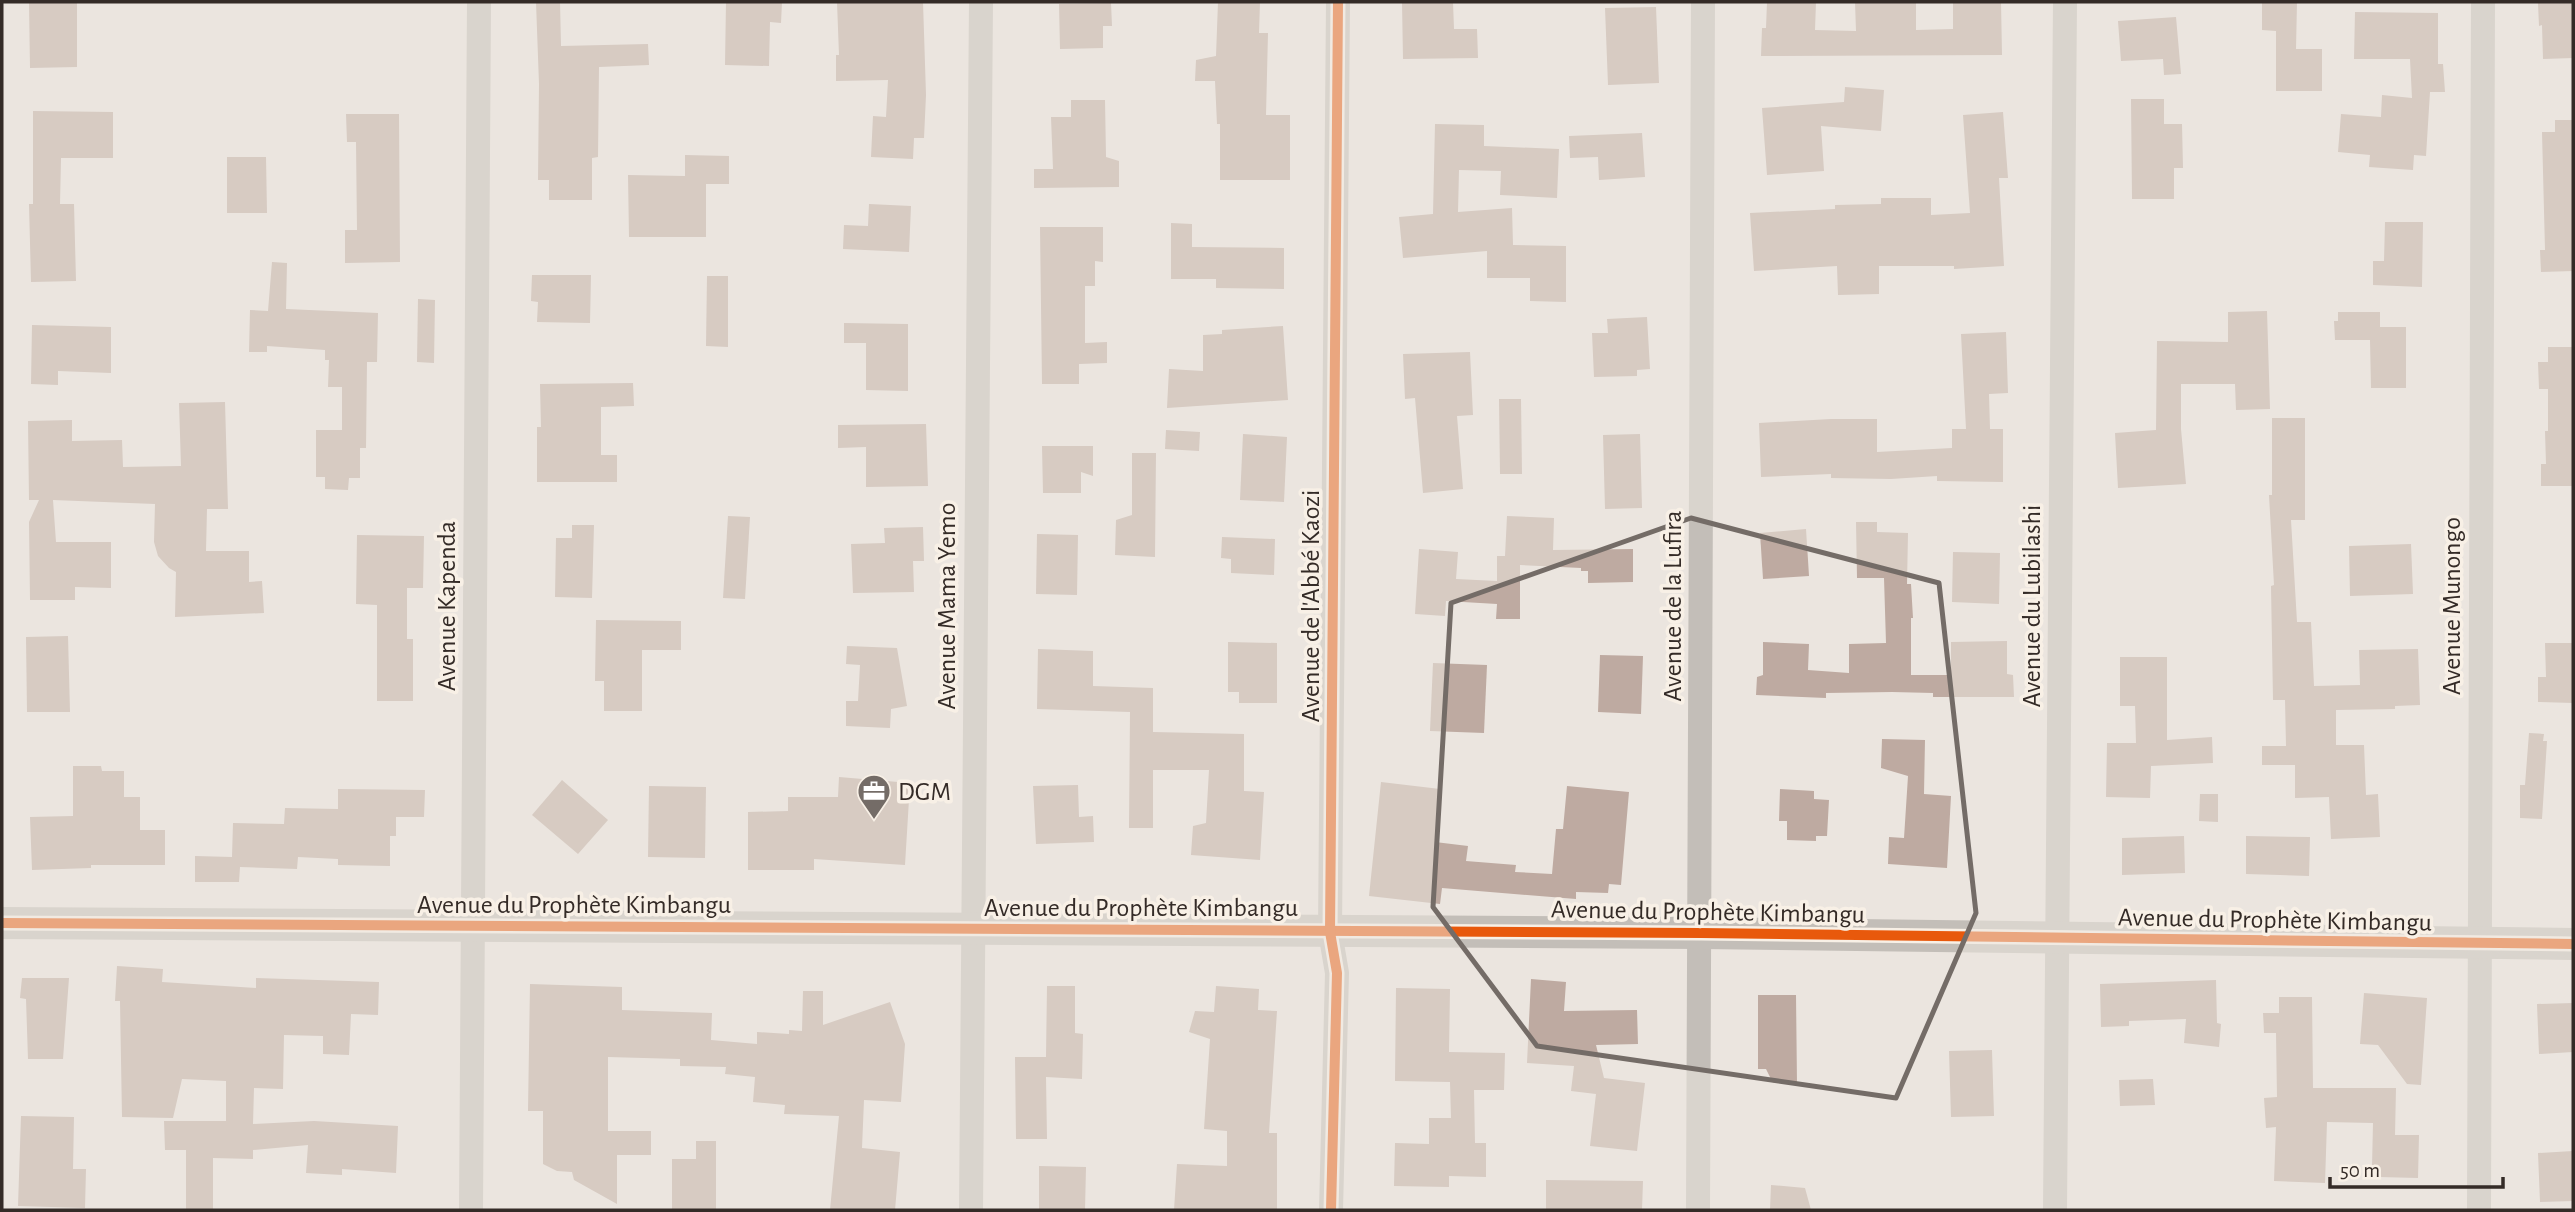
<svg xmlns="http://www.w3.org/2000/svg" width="2575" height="1212" viewBox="0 0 2575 1212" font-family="'Alegreya Sans',sans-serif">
	<rect width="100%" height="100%" fill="#ebe5df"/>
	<g fill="#beaaa1">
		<path d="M29 2H77V67L30 68Z"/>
		<path d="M536 2H560L561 46 648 44 649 65 599 67 598 157 592 158V200H549V180H538L539 84Z"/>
		<path d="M726 2H782L781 23 770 22 769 66 725 65Z"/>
		<path d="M837 2H923L926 95 924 138H914L913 159 871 157 873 116 886 117 888 80 836 81V55H839Z"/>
		<path d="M1218 2H1260L1259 33H1268L1266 115H1290V180H1220V124H1217L1215 81H1195L1196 60 1216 56Z"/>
		<path d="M1402 2H1453L1454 29H1477L1478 58 1403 59Z"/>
		<path d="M1767 2H1816L1815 30 1856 31 1855 2H1916V30L1953 29V2H2001L2002 55 1761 56 1762 28H1766Z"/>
		<path d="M2262 2H2297L2296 49H2322V91H2276V31L2262 30Z"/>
		<path d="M2573 2V58L2543 59 2542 25 2539 26 2538 3Z"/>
		<path d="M1111 3 1112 26H1103V48L1060 49 1059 4Z"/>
		<path d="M1656 7 1659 83 1608 85 1605 8Z"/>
		<path d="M2355 12 2438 13V64H2443L2445 92H2430L2426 156 2414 155 2413 170 2369 167 2370 155 2338 152 2341 114 2381 117 2382 95 2412 98 2410 59H2354Z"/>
		<path d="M2176 17 2181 74 2164 75 2163 59 2121 61 2118 21Z"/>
		<path d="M1845 87 1884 90 1881 131 1821 126 1824 171 1767 175 1762 108 1844 102Z"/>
		<path d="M2131 99H2164V124H2182L2183 168H2174V199H2132Z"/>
		<path d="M1071 100H1105L1106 157 1119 161V187L1034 188V169H1053L1051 117H1071Z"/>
		<path d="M33 111 113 112V158H61L60 204H74L76 281 31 282 29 204H33Z"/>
		<path d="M2003 112 2008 178H1999L2004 266 1954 269V266H1879V294L1838 295 1837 266 1754 271 1750 213 1835 209V205L1881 204V198H1931V215L1970 213 1963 115Z"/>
		<path d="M346 114H399L400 262 345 263V230H357L356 142H347Z"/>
		<path d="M2555 120H2573V271L2541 272 2540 250H2545L2542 132H2555Z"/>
		<path d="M1435 124 1484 125V146L1559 149 1557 198 1500 195 1501 171 1459 170 1458 212 1512 208 1513 245 1566 246V302L1530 301V278H1487V251L1403 258 1399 217 1433 214Z"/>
		<path d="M1642 133 1645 177 1599 180 1598 157 1570 158 1569 136Z"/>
		<path d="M685 155 729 156V184H706V237H629L628 175 685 176Z"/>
		<path d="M227 157H266L267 213H227Z"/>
		<path d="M869 204 911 206 909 252 843 249 844 225 868 226Z"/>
		<path d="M2385 222H2423L2422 287 2373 285V261H2384Z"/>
		<path d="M1171 223 1192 224V247L1284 248V289L1216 288V279H1171Z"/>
		<path d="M1040 227H1103V262L1095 261V286H1085V343L1107 342V363L1079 364V384H1042Z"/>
		<path d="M272 262 287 263 286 309 378 313 377 362H367L366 448H360V478H349L348 490 325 489V477H316V430H342V387H328L329 360H325V350L267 346V352H249L250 310 268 311Z"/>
		<path d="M532 275H591L590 323 537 322 538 302 531 301Z"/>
		<path d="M707 276H728V347L706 346Z"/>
		<path d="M418 299 435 300 434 363 417 362Z"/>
		<path d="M2267 311 2270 409 2236 410 2235 384H2181V429L2186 484 2118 488 2115 433 2156 430 2157 341 2228 342V312Z"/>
		<path d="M2338 312H2380V327H2406V388H2371L2370 340H2335L2334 321H2338Z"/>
		<path d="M1647 317 1650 369 1637 370V376L1594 377 1592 333H1608L1607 319Z"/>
		<path d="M844 323 908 324V391L866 390V343H844Z"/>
		<path d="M32 325 111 327V373L58 371V385L31 384Z"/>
		<path d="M1283 326 1288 400 1167 408 1169 369 1203 371V335L1222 334V330Z"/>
		<path d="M2006 332 2008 393 1989 394 1990 429H2003V482L1937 481V476L1891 479 1831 478V474L1761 477 1759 423 1831 419H1877V452L1952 448V429H1966L1961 334Z"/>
		<path d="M2548 347H2573V486H2541V464H2546L2545 431H2548V389H2539L2538 362H2548Z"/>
		<path d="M1470 352 1473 415 1457 416 1463 489 1423 493 1415 398 1405 399 1403 354Z"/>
		<path d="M633 383 634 406 601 407V455H617V482H537V427H541L540 384Z"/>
		<path d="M1499 399H1521L1522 474H1500Z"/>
		<path d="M225 402 228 509H207L206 551H249V582L262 581 264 613 175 617 176 572 169 568 158 556 154 542 155 504 53 500 56 542H111V588L75 587V600H30L29 522 39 500H29L28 421 72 420V441L122 440 123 467 181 466 179 403Z"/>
		<path d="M2272 418H2305V520H2291L2297 622H2311L2314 686 2360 685 2359 650 2418 649 2420 705 2395 706V709L2336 710V745H2364L2366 795 2378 794 2380 837 2331 839 2329 797 2295 798V765H2262V746H2286L2285 700H2273L2271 586 2274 585 2269 495H2272Z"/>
		<path d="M926 424 928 486 866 487V447L838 448V425Z"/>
		<path d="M1166 430 1200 432 1199 451 1165 449Z"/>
		<path d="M1243 434 1287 437 1284 502 1240 500Z"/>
		<path d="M1640 434 1642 508 1605 509 1603 435Z"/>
		<path d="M1042 446H1093V476L1081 472V493H1043Z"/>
		<path d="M1132 453H1156L1155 557 1115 555 1116 520 1132 515Z"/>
		<path d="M728 516 750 517 745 599 723 598Z"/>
		<path d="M1507 516 1554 518 1553 550 1633 549V582L1588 583V571H1581V568L1520 565V619H1496L1497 604 1446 601 1445 616 1415 614 1419 549 1458 552 1456 579 1497 581V556H1505Z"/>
		<path d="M1856 522H1877V532L1908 533 1907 584H1911L1913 618H1911V675H1951V642L2007 641V674L2013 675 2014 697H1933V693L1892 692 1826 693V698L1756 695 1757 677 1763 675V642L1809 644 1808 670 1849 673V644L1886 643 1884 578H1857Z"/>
		<path d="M572 525H594L592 598 555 597 556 538H572Z"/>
		<path d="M923 527 924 561H913L914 592 853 593 851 544 885 543 884 528Z"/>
		<path d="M1806 529 1809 576 1763 579 1760 533Z"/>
		<path d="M1037 534 1078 535 1077 595 1036 594Z"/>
		<path d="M357 535 424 536 423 588H407V639H413V701H377V605L356 604Z"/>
		<path d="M1222 537 1275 539 1274 575 1231 573V559L1221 558Z"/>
		<path d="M2411 544 2413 594 2350 596 2349 546Z"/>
		<path d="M1953 552 2000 553 1999 604 1952 602Z"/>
		<path d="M596 620 681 621V650H642V711H604V681H595Z"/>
		<path d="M68 636 70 712H27L26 637Z"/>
		<path d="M1228 642 1277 643V703H1239V692H1228Z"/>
		<path d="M2545 643H2573V703L2538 702V677H2546Z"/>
		<path d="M847 646 897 648 907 706 891 709 890 728 846 726V701H858L860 665 846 664Z"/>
		<path d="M1038 649 1093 651V686L1153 688V732L1244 734V791L1264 792 1260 860 1191 855 1193 826 1206 823 1209 770H1153V828H1129L1130 712 1037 709Z"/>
		<path d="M1600 655 1643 656 1641 714 1598 712Z"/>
		<path d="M2120 657H2167V740L2212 737 2213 763 2151 766 2150 798 2106 797 2107 743H2136L2135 706H2120Z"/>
		<path d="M1433 663 1487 665 1484 733 1430 731Z"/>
		<path d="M2529 733 2544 734 2543 741H2547L2542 819 2520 818V785H2525Z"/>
		<path d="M1882 739 1925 740 1924 794 1951 796 1947 868 1888 864 1889 837 1904 838 1908 776 1881 768Z"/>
		<path d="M73 766H101L102 771H124V797H140V830H165V865H91V868L32 870 30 817 73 816Z"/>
		<path d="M839 777 910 783 905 865 814 859V870H748V812L788 811V797H838Z"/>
		<path d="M562 780 608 820 578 854 532 815Z"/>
		<path d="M1381 782 1440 789 1435 842 1468 846 1466 861 1516 865 1515 872 1552 874 1556 829H1563L1567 786 1629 792 1621 885 1609 884 1608 893 1576 892V899L1442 888 1440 904 1369 896Z"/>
		<path d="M1078 785 1079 817 1093 816 1094 842 1036 844 1033 786Z"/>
		<path d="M649 786 706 787 705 858 648 857Z"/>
		<path d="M338 789 425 790 424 817H396V836H390V866L338 865V859L298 857 297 869 240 867 239 882H195V856L232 857 233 823 284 824 285 808 338 809Z"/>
		<path d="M1780 789 1814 791V799L1829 800 1827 836H1816V841L1787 840V821H1779Z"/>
		<path d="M2200 794H2218V822L2199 821Z"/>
		<path d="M2184 836 2185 873 2122 875V838Z"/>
		<path d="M2246 836 2310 837 2309 876 2246 874Z"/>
		<path d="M117 966 163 969 162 982 256 988V978L379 982 378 1015 351 1014 349 1055 323 1054V1036L284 1035 283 1089 254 1088 253 1124 314 1121 398 1126 396 1173 342 1169V1175L306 1173 308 1145 253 1150V1159L213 1158V1210H186V1150H165L164 1121H226V1081L182 1079 173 1118 122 1117 120 1001H115Z"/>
		<path d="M22 978H69L63 1059H28L26 999 20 998Z"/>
		<path d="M1531 979 1566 982 1564 1011 1637 1010 1638 1044 1596 1045 1604 1078 1645 1083 1637 1151 1590 1146 1596 1094 1571 1091 1574 1066 1527 1063Z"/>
		<path d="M2216 980 2217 1023 2221 1024 2219 1047 2184 1043 2186 1019 2129 1021V1026L2101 1027 2100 984Z"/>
		<path d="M530 984 622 987V1010L712 1013 711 1040 757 1044V1032L789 1034V1030L802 1031 803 991H823V1025L890 1002 905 1044 901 1102 864 1100 862 1148 900 1152 895 1210H830L839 1116 784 1114 785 1105 753 1102 755 1077 725 1074 726 1067 680 1066V1059L608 1057V1131H651V1155H617V1204L574 1180 572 1172 557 1171 543 1164V1111H528Z"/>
		<path d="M1047 986H1075V1033L1083 1034 1082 1079 1046 1077 1047 1139H1016L1015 1057H1046Z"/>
		<path d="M1216 986 1259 989 1258 1010 1277 1011 1269 1133H1277V1210H1174L1177 1164 1227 1166V1131L1204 1129 1210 1039 1189 1032 1195 1011 1214 1012Z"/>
		<path d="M1396 988 1450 989 1449 1052 1505 1053 1504 1090H1474L1475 1143H1486V1177L1449 1176V1187L1394 1186 1395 1143 1429 1144V1118H1451L1450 1082 1395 1081Z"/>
		<path d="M2364 993 2427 998 2421 1085 2407 1084 2378 1045 2360 1044Z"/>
		<path d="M1758 995H1796L1797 1083H1773L1766 1069H1758Z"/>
		<path d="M2279 997H2312L2313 1088H2396L2395 1135H2419L2418 1178 2379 1177 2380 1168 2372 1167 2373 1123 2327 1122 2325 1183 2274 1181 2276 1127 2266 1128 2264 1098 2277 1097 2276 1033H2264L2263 1013H2279Z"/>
		<path d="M2573 1003V1052L2539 1054 2537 1004Z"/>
		<path d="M1992 1050 1994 1116 1951 1117 1949 1051Z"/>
		<path d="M2153 1079 2155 1105 2120 1106 2119 1080Z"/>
		<path d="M21 1116 74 1117 73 1169H86L85 1208 18 1206Z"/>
		<path d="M696 1141H716V1210H672V1159H696Z"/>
		<path d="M2573 1151V1201L2540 1202 2538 1153Z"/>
		<path d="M1039 1166 1086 1167 1085 1210H1039Z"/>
		<path d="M1546 1180 1643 1181 1642 1210H1546Z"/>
		<path d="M1771 1185 1805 1188 1811 1210H1770Z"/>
	</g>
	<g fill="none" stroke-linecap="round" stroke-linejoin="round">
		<g stroke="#c3beb8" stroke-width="24">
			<path d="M471 1210 479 2"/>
			<path d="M971 1210 981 2"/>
			<path d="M1331 1210 1337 973 1330 932 1338 2"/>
			<path d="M1698 1210 1703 2"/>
			<path d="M2055 1210 2065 2"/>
			<path d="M2479 1210 2483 2"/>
		</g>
		<path stroke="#c3beb8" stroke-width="32" d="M2 923 1701 933 2573 944"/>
		<defs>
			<g id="cycleway">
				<path d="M2 923 1701 933 2573 944"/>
				<path d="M1331 1210 1337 973 1330 932 1338 2"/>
			</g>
		</defs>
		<use href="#cycleway" stroke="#f8f0e6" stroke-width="15"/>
		<use href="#cycleway" stroke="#e8590c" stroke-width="10"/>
	</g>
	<path d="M0 0H2575V1212H0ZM1691 518 1939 583 1976 913 1896 1098 1537 1046 1433 907 1451 603Z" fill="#ebe5df" fill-opacity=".55" fill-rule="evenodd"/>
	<path fill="none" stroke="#746c67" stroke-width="5" stroke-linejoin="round" d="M1691 518 1939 583 1976 913 1896 1098 1537 1046 1433 907 1451 603Z"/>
	<defs>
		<symbol id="office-pin" viewBox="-11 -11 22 30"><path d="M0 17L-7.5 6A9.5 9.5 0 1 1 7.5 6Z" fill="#746c67" stroke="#f8f0e6"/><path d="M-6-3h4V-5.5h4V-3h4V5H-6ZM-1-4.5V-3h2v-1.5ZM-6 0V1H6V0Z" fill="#fff"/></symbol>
	</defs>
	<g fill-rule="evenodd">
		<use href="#office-pin" x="855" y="772" width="38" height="52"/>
	</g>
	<g text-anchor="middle" stroke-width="7" stroke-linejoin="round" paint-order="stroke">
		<g font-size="26" fill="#342b27" stroke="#f8f0e6">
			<text transform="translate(446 606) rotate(-90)" y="9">Avenue Kapenda</text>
			<text transform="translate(946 606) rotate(-90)" y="9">Avenue Mama Yemo</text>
			<text transform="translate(1310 606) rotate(-90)" y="9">Avenue de l'Abbé Kaozi</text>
			<text transform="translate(1672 606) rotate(-90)" y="9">Avenue de la Lufira</text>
			<text transform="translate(2031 606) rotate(-90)" y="9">Avenue du Lubilashi</text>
			<text transform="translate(2451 606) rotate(-90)" y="9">Avenue Munongo</text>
			<text x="574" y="913">Avenue du Prophète Kimbangu</text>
			<text x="1141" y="916">Avenue du Prophète Kimbangu</text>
			<text transform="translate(1708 911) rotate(1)" y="9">Avenue du Prophète Kimbangu</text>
			<text transform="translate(2275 919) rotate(1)" y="9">Avenue du Prophète Kimbangu</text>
		</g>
		<g font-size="26" fill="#342b27" stroke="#f8f0e6" text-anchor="start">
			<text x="898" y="800">DGM</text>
		</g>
	</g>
	<rect width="2575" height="1212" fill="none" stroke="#342b27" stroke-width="7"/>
	<path d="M2330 1177v10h173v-10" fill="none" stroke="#342b27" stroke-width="3.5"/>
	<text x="2340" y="1177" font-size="21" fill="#342b27" stroke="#f8f0e6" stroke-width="5" paint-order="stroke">50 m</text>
</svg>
